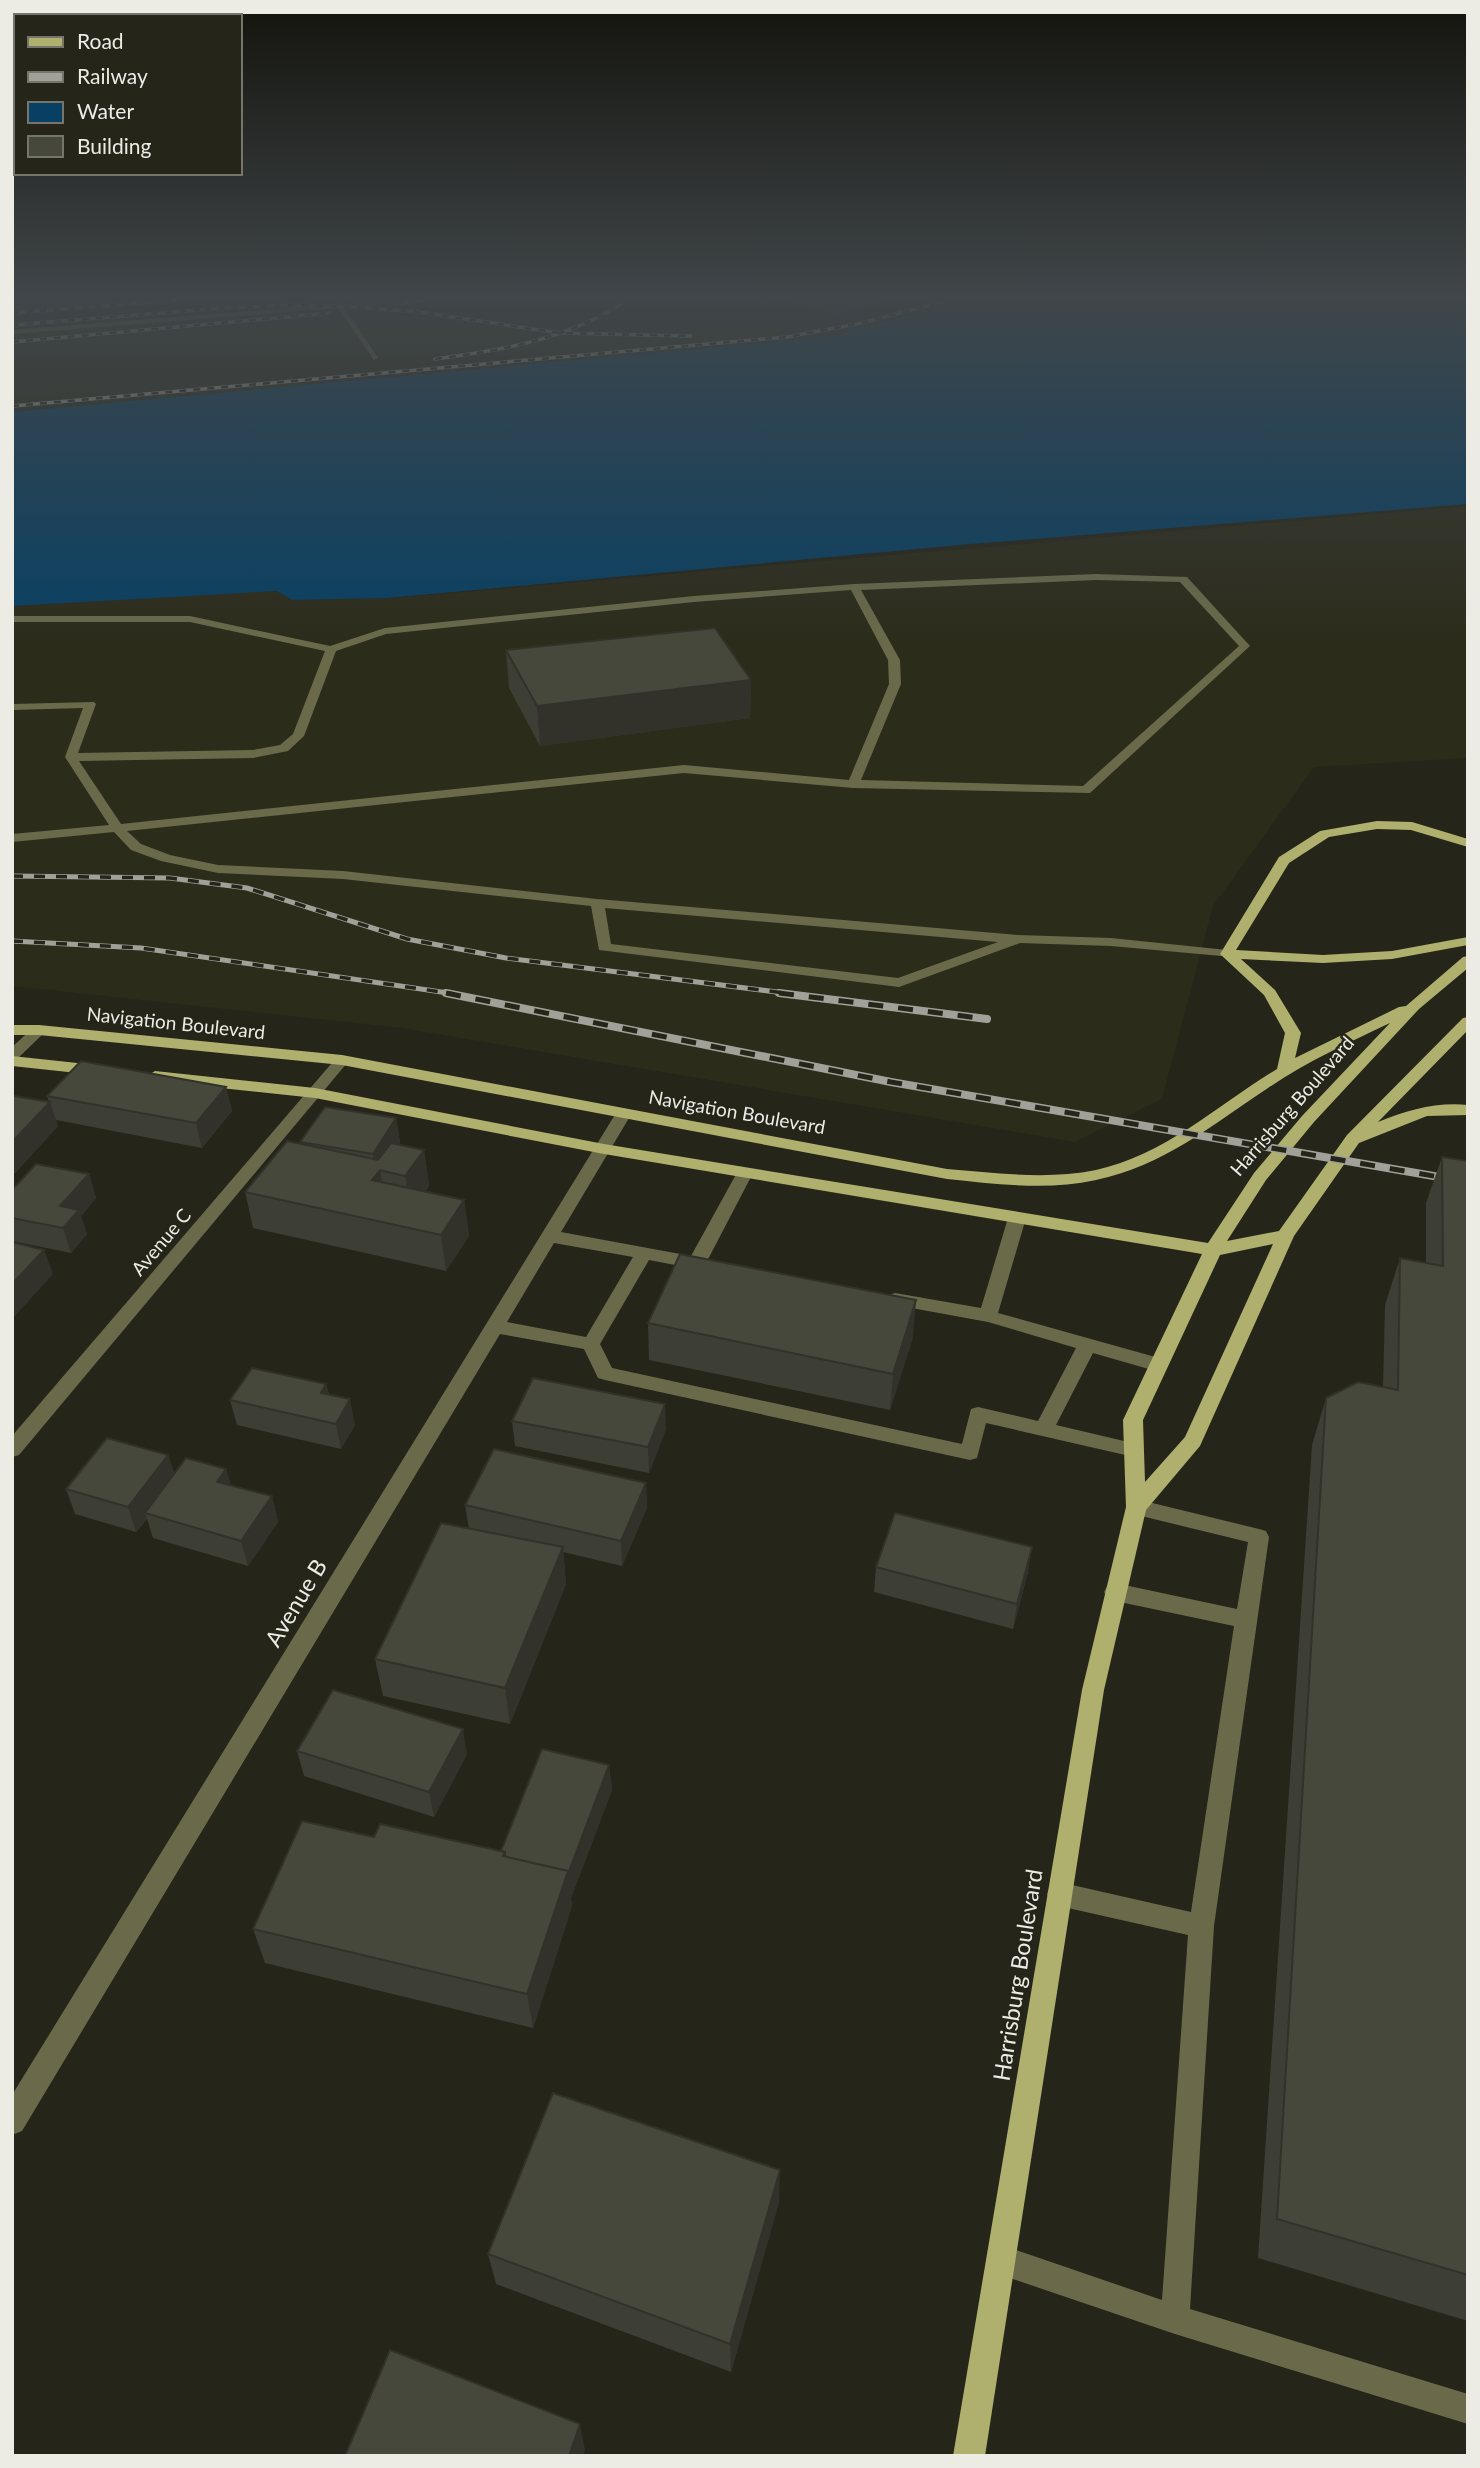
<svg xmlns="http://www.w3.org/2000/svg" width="1480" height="2468" viewBox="0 0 1480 2468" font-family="Lato,sans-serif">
	<rect width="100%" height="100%" fill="#25251a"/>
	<g fill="#2c2c1b">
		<path d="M12 299H967L833 336 12 411Z"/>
		<path d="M1468 506V758L1314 767 1213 906 1162 1099 1075 1142 402 1028 12 986V602L283 591 289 600 392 598Z"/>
	</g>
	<path fill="#084064" d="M967 299H1468V504L971 544 388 598 292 600 277 591 12 606V412L833 336Z"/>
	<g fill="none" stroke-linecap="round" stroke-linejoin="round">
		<g fill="#6a6a4b" fill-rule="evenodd">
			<path d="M333 299H339L342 304 430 299 345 308 378 358 374 360 338 308 12 334V330L336 304Z"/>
			<path d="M1096 574 1187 577 1250 646 1090 793 853 788 684 773 127 831 141 844 170 855 218 865 343 871 597 899 1018 935 1111 938 1227 950 1232 951 1234 954 1232 957 1111 946 1020 943 899 987 599 950 591 906 343 879 218 873 161 861 131 850 114 832 12 842V834L109 825 65 757 83 708 12 710V704L94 702 96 704 78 753 253 750 280 745 293 734 325 651 190 622H12V616H190L330 646 385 628 694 596 854 584ZM1096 580 1180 582 1239 646 1083 786 861 780 901 684 900 660 861 590ZM851 590 888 660 889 684 849 780 684 765 121 824 79 761 253 758 288 751 304 736 336 651 386 634 694 602ZM605 908 998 942 898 978 611 944Z"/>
			<path d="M39 1025 44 1027 47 1030 44 1033 17 1059 12 1061V1047L34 1027Z"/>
			<path d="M342 1055 350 1060 347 1063 19 1455 12 1457V1436L337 1057Z"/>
			<path d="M624 1108 632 1113 561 1232 691 1256 739 1169 745 1168 753 1173 704 1267 696 1269 649 1260 600 1344 612 1368 962 1444 971 1409 978 1407 1038 1421 1076 1348 988 1322 895 1305 889 1303 886 1299 889 1295 895 1293 981 1308 1008 1218 1017 1212 1026 1218 998 1313 1166 1360 1168 1365 1166 1370 1159 1372 1093 1353 1056 1425 1141 1445 1144 1450 1141 1455 1134 1457 986 1423 977 1458 970 1460 605 1380 598 1378 584 1349 500 1334 22 2131 12 2135V2095L616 1113ZM554 1243 633 1257 586 1337 507 1322Z"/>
			<path d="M1136 1499 1259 1529 1266 1531 1269 1537 1214 1926 1190 2309 1468 2394V2424L1175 2334 1001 2275 991 2270 986 2260 991 2250 1001 2245 1162 2300 1188 1935 1059 1906 1050 1902 1047 1894 1050 1886 1059 1882 1191 1912 1234 1626 1115 1601 1107 1598 1104 1592 1107 1586 1115 1583 1237 1609 1248 1542 1129 1513 1126 1507 1129 1501Z"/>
		</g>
		<g fill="#afb06e" fill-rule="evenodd">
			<path d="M1377 821 1412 822 1468 839V847L1411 830 1377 829 1329 837 1289 863 1236 950 1323 955 1392 951 1468 937V945L1392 959 1323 963 1241 959 1275 990 1301 1033 1295 1058 1399 1007 1406 1006 1463 957 1468 956V968L1419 1009 1314 1122 1266 1180 1227 1241 1279 1231 1347 1135 1463 1018 1468 1017V1030L1378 1122C1408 1110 1436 1102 1468 1105V1115L1427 1116 1359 1143 1294 1236 1200 1446 1146 1510 1104 1690 985 2456H953L1082 1690 1126 1507 1123 1420 1202 1254 604 1154 315 1098 155 1081 147 1076 155 1071 315 1088 604 1144 1208 1243 1254 1173 1302 1116 1390 1023C1348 1043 1306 1062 1268 1088 1212 1125 1163 1166 1096 1180 1047 1191 996 1184 947 1179L342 1065 39 1035H12V1025H39L342 1055 947 1169C996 1173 1047 1180 1096 1170 1165 1155 1218 1105 1277 1069L1285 1033 1264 995 1220 954 1279 857 1320 831ZM1273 1244 1185 1437 1145 1482 1143 1420 1220 1255Z"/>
			<path d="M12 1056 96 1065 104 1070 96 1075 12 1066Z"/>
		</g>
		<defs>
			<g id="rail-far2">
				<path d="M418 299H586"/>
				<path d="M396 304 427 299"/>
				<path d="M204 309 294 305 357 307 418 312 560 333 691 336"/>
				<path d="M12 313 191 299"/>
				<path d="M12 325 211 309"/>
				<path d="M12 342 330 313"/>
				<path d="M435 359C504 350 570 339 629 299"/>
				<path d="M12 406 787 337 862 323 952 299"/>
			</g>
			<g id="rail-far1">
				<path d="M12 876 170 878 247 888 407 939 506 958 793 994"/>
				<path d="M12 941 141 948 455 994"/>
			</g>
			<g id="rail">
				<path d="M446 993 891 1082 1468 1182"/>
				<path d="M779 993 987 1019"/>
			</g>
		</defs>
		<use href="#rail-far2" stroke="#a1a199" stroke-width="3.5"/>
		<use href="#rail-far1" stroke="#a1a199" stroke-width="5"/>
		<use href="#rail" stroke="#a1a199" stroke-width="8"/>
		<use href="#rail-far2" stroke="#25251a" stroke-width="2.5" stroke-dasharray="7" stroke-linecap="butt"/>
		<use href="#rail-far1" stroke="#25251a" stroke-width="3.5" stroke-dasharray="11" stroke-linecap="butt"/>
		<use href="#rail" stroke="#25251a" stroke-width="5" stroke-dasharray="15" stroke-linecap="butt"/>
	</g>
	<g fill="#3d3e34">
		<path d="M750 299H898L837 315 781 300 769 304Z"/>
		<path d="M506 650 751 680 750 718 540 746 509 688Z"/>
		<path d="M226 1087 232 1111 202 1148 56 1120 58 1126 15 1173 12 1172V1098L49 1102 47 1096Z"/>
		<path d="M396 1118 400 1142 399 1145 424 1150 429 1186 425 1192 464 1200 469 1236 446 1271 253 1228 245 1192 301 1144 300 1142Z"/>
		<path d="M1442 1157 1468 1161V2321L1258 2258 1312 1445 1326 1398 1383 1387 1385 1305 1400 1258 1426 1263V1203Z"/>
		<path d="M89 1174 96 1198 81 1216 87 1234 71 1253 12 1241V1190Z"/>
		<path d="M648 1323 913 1337 890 1410 649 1360Z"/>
		<path d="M326 1384 329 1394 355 1425 341 1449 237 1425 230 1400Z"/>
		<path d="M512 1421 666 1429 649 1473 515 1446Z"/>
		<path d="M168 1455 174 1473 226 1469 231 1486 272 1496 278 1522 248 1566 153 1538 147 1519 136 1532 75 1514 66 1489Z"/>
		<path d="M646 1483 647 1508 622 1566 563 1552 566 1584 510 1724 383 1696 375 1659 469 1529 465 1505Z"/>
		<path d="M876 1567 1028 1572 1013 1629 874 1592Z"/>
		<path d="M297 1751 467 1754 434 1817 304 1776Z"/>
		<path d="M609 1765 612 1790 571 1898 572 1906 533 2028 265 1963 253 1929 374 1837 501 1851Z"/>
		<path d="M779 2202 731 2372 496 2284 488 2254Z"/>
	</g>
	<g fill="#32322a">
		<path d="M12 299H171L12 311Z"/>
		<path d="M769 299H781V300L769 304Z"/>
		<path d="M838 299H898L837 315Z"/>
		<path d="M751 680 750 718 540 746 537 706Z"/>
		<path d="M226 1087 232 1111 202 1148 196 1123Z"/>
		<path d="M50 1102 58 1126 15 1173 12 1165V1142Z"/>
		<path d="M396 1118 400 1142 382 1171 380 1170 386 1206 372 1180 376 1174 373 1154Z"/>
		<path d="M424 1150 429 1186 411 1212 405 1176Z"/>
		<path d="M89 1174 96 1198 81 1216 87 1234 71 1253 63 1228 60 1206Z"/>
		<path d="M464 1200 469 1236 446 1271 441 1235Z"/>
		<path d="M44 1250 53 1274 14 1317 12 1313V1284Z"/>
		<path d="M916 1300 913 1337 890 1410 893 1374Z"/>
		<path d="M326 1384 332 1409 321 1393Z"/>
		<path d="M350 1399 355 1425 341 1449 336 1424Z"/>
		<path d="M665 1404 666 1429 649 1473 648 1447Z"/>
		<path d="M168 1455 176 1480 145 1513 147 1519 136 1532 128 1507Z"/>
		<path d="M226 1469 233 1494 217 1482Z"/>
		<path d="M646 1483 647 1508 622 1566 621 1541Z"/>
		<path d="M272 1496 278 1522 248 1566 241 1541Z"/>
		<path d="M563 1547 566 1584 510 1724 505 1688Z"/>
		<path d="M1032 1547 1028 1572 1013 1629 1017 1604Z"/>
		<path d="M463 1729 467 1754 434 1817 429 1792Z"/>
		<path d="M609 1765 612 1790 571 1898 568 1874Z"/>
		<path d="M568 1871 572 1906 533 2028 527 1994Z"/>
		<path d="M780 2170 779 2202 731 2372 730 2344Z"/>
		<path d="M580 2424 585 2450 583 2456H569Z"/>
	</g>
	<g fill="#47483c" stroke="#32322a" stroke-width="2">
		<path d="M715 628 751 680 537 706 506 650Z"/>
		<path d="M81 1061 226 1087 196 1123 47 1096Z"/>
		<path d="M14 1096 50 1102 12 1142V1098Z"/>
		<path d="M325 1107 396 1118 373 1154 300 1142Z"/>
		<path d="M287 1141 378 1160 391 1143 424 1150 405 1176 380 1170 372 1180 464 1200 441 1235 245 1192Z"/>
		<path d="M1442 1157 1468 1161V2275L1277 2219 1326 1398 1358 1382 1398 1390 1400 1258 1443 1266Z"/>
		<path d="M36 1164 89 1174 60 1206 79 1210 63 1228 12 1218V1190Z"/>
		<path d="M12 1242 44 1250 12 1284Z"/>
		<path d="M680 1254 916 1300 893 1374 648 1323Z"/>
		<path d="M252 1368 326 1384 321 1393 350 1399 336 1424 230 1400Z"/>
		<path d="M533 1378 665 1404 648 1447 512 1421Z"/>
		<path d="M107 1438 168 1455 128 1507 66 1489Z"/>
		<path d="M494 1449 646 1483 621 1541 465 1505Z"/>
		<path d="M186 1458 226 1469 217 1482 272 1496 241 1541 145 1513Z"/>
		<path d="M895 1513 1032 1547 1017 1604 876 1567Z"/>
		<path d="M441 1523 563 1547 505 1688 375 1659Z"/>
		<path d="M333 1690 463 1729 429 1792 297 1751Z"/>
		<path d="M542 1749 609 1765 568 1874V1871L505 1857V1852L501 1851Z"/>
		<path d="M302 1821 374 1837 380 1824 505 1852 503 1856 568 1871 527 1994 253 1929Z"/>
		<path d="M553 2093 780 2170 730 2344 488 2254Z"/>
		<path d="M390 2350 580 2424 569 2456H345Z"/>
	</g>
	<linearGradient id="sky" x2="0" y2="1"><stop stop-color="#14140e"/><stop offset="0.46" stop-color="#404649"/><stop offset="1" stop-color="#404649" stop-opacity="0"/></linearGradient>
	<rect width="1480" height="644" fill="url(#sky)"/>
	<g text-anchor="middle" stroke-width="5" stroke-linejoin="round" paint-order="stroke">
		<g font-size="19" fill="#ecece5" stroke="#25251a">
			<text transform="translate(176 1023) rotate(6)" y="7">Navigation Boulevard</text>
			<text transform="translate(1292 1106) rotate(-49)" y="7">Harrisburg Boulevard</text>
			<text transform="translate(737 1112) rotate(10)" y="7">Navigation Boulevard</text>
			<text transform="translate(161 1242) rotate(-50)" y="7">Avenue C</text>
		</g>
		<g font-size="23" fill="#ecece5" stroke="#25251a">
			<text transform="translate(296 1603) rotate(-59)" y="8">Avenue B</text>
			<text transform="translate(1018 1975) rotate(-81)" y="8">Harrisburg Boulevard</text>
		</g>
	</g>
	<rect width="1480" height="2468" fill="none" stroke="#ecece5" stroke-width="28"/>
	<rect x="14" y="14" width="228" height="161" fill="#25251a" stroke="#75756b" stroke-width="2"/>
	<rect x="28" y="37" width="35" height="10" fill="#afb06e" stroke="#75756b" stroke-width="2"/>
	<text x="77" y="49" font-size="21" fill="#ecece5">Road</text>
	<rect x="28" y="72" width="35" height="10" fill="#a1a199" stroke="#75756b" stroke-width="2"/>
	<text x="77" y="84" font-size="21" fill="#ecece5">Railway</text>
	<rect x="28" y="102" width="35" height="21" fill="#084064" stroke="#75756b" stroke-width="2"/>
	<text x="77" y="119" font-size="21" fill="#ecece5">Water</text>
	<rect x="28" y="136" width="35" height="21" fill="#47483c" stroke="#75756b" stroke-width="2"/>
	<text x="77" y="154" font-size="21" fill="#ecece5">Building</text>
</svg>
